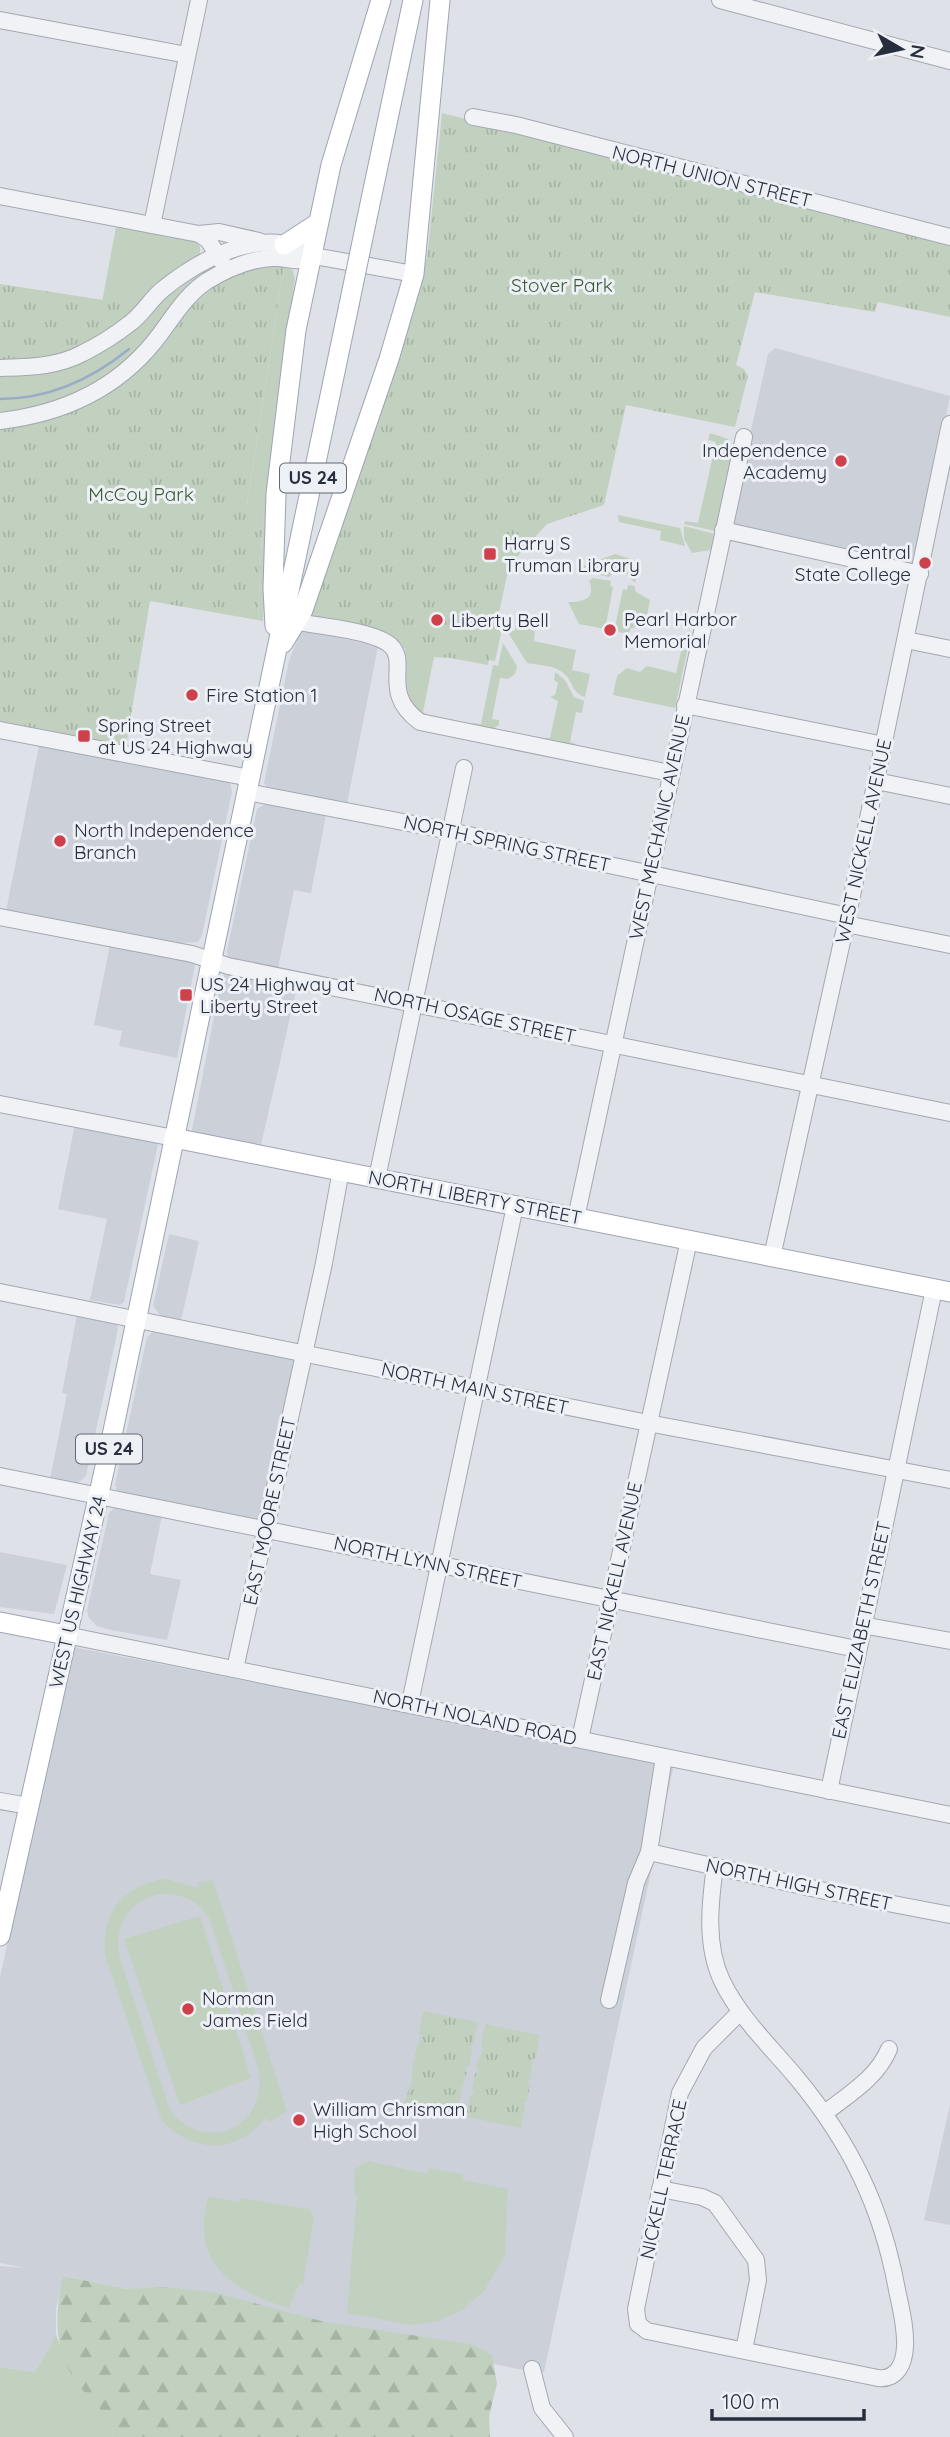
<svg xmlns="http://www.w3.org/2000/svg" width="950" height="2437" viewBox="0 0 950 2437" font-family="Quicksand,sans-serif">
	<defs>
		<pattern id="forest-firs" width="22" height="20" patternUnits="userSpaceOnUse" patternTransform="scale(1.75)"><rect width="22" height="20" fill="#c2d1bf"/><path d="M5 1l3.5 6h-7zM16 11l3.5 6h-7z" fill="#a7b4a5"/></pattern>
		<pattern id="park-tufts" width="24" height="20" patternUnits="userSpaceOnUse" patternTransform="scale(1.75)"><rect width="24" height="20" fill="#c2d1bf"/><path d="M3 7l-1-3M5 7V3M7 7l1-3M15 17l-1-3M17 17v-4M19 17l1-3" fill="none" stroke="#a7b4a5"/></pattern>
	</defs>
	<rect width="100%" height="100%" fill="#dee1e7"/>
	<g fill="#ccd0d9">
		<path d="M775 348 950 396 917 562 913 566 730 524 768 354Z"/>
		<path d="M301 630 378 646 347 804 267 787 264 783 289 661Z"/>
		<path d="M39 746 230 783 232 792 202 935 198 942 181 943 6 911Z"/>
		<path d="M267 803 326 815 311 893 294 890 278 968 235 960 228 958 227 951 257 809Z"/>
		<path d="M110 945 191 961 195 965 177 1058 119 1046 122 1031 94 1025Z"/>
		<path d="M228 974 297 987 260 1149 194 1134 192 1130 222 976Z"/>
		<path d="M75 1124 154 1140 158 1144 124 1302 120 1305 90 1300 107 1219 58 1209Z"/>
		<path d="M169 1234 199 1241 181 1321 161 1316 153 1306Z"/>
		<path d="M77 1315 111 1321 117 1324 118 1329 86 1476 77 1484 50 1479 67 1394 62 1393Z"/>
		<path d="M156 1329 297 1357 264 1516 259 1520 117 1491 115 1485 147 1337Z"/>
		<path d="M116 1506 162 1515 150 1574 181 1580 167 1640 111 1630 97 1626 89 1618 87 1611 109 1513Z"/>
		<path d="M0 1552 67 1565 54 1614 0 1607Z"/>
		<path d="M73 1647 674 1764 544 2372 518 2369 64 2276 56 2308V2335L35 2372 0 2367V2266L25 2268 0 2263V1977Z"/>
		<path d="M950 2105V2225L924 2220Z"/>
	</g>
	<g fill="#c2d1bf" fill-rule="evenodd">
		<path d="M116 227 196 241 200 247V258L142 306 102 302Z"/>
		<path d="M213 265 216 267 129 361 81 394 0 417V374L165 298Z"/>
		<path d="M284 265 293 271 295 279 274 434 263 621 258 620 263 509 247 505Z"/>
		<path d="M710 433 728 439 733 449 715 531 684 524 685 521 698 523 716 442 708 440Z"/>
		<path d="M618 515 680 528 685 546 660 540 661 531 619 522Z"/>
		<path d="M684 526 715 534 711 550 692 553 684 539Z"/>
		<path d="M615 554 640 562 635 583 622 570H616L609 577 575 569Z"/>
		<path d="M593 578 611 581 610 586 613 587 605 629 579 624 568 602C581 602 597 600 589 581Z"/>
		<path d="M628 585 634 586 636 592 650 600 645 626 631 628 628 634 614 631 623 589 627 590Z"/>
		<path d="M493 624 502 629 495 661 450 654 448 649 446 658 434 657 423 712 430 717 425 718C401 695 404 675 405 643Z"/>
		<path d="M516 626 535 631 534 641 576 650 572 670 590 674 585 697C571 693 573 679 562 672 553 665 538 665 527 663L509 634V630L515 631Z"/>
		<path d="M691 633 675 708 613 695 617 676 627 668 640 672 647 666 676 673 684 639Z"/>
		<path d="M503 643 517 666 515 674 508 679 500 678 492 719 499 720V725L491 730 471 727 473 723 481 724 493 665 498 666Z"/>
		<path d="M555 672 565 680 574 697 584 701 582 713 576 712 570 742 576 744 577 748 541 741 543 738H550L558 701 550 697 555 695 558 683 554 680Z"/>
		<path d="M166 1879 199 1888 198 1883 213 1880 287 2111 269 2122 265 2118C238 2155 190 2154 161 2119L105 1955C101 1912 124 1884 166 1879ZM159 1894C180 1893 197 1899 209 1918L257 2064C274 2123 208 2158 170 2110L120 1958C113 1926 128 1902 159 1894Z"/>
		<path d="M200 1916 251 2078 180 2105 124 1939Z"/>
		<path d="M368 2161 427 2174 429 2168 463 2174V2180L508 2189 505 2255 484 2291 462 2310 439 2321 411 2325 347 2313 357 2196 354 2192 355 2169Z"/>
		<path d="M208 2197 241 2202V2198L309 2209 314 2217 303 2285 299 2284 289 2308C233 2291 190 2265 208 2197Z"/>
		<path d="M56 2335 74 2379 108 2417 114 2437H0V2367L35 2372Z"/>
	</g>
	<path fill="url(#forest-firs)" d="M63 2276 127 2289 164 2287 213 2292 325 2322 471 2344 492 2355 497 2384 489 2416 490 2437H114C106 2406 91 2404 75 2380 53 2347 55 2312 63 2276Z"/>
	<g fill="url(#park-tufts)">
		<path d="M442 113 950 244V317L878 302 875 312 755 292 736 365 744 369 748 376 735 427 626 405 604 505 547 524 509 566 488 665 407 650 389 639 308 618 323 570 334 552 427 258Z"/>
		<path d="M284 265 247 504 263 508 258 620 150 601 126 746 0 721V427L61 415 212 284 257 266Z"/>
		<path d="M0 284 142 306 133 316 67 357 0 365Z"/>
		<path d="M423 2011 478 2022 473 2044 470 2047 472 2051 469 2066 465 2069 467 2072 461 2091 458 2115 404 2104 412 2080 413 2061 416 2058 414 2055 421 2036 419 2033Z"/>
		<path d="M485 2024 540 2035 536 2057 532 2060 531 2079 527 2081 530 2085 527 2101 523 2103 525 2107 521 2128 466 2117 470 2096 474 2093 472 2089 475 2074 479 2071 476 2067 483 2049 481 2046Z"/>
	</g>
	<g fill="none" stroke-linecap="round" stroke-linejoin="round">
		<path stroke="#98acc8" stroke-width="2.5" d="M0 399C48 399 92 379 129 349"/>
		<defs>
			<g id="minor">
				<path d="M720 0 950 61"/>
				<path d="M0 20 187 55"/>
				<path d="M473 117 516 125 950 237"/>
				<path d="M0 196 199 234 208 240 222 262"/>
				<path d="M152 225 199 0"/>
				<path d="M199 234 219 232 259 241"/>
				<path d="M0 368C29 367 57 367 83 353 99 345 115 335 129 324 142 315 150 300 162 290 201 258 267 223 314 256L414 274"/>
				<path d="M0 421C60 414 115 390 154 342 171 321 184 296 207 281 227 269 249 259 272 258 291 257 294 265 314 256"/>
				<path d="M723 530 920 574"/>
				<path d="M297 622C319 626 376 631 391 646 409 663 380 693 420 722L670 773"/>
				<path d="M906 640 950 649"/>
				<path d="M685 705 884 745"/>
				<path d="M0 730 250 778"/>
				<path d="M876 781 950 796"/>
				<path d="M247 792 450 831 848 916"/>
				<path d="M0 917 192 954 228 966 950 1113"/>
				<path d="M846 924 950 945"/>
				<path d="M0 1104 174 1138"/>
				<path d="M377 1178 464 768"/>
				<path d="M576 1218 744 437"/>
				<path d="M772 1257 849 910 950 424"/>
				<path d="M0 1292 648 1423 950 1480"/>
				<path d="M0 1476 857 1649"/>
				<path d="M862 1625 950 1641"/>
				<path d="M66 1635 950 1815"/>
				<path d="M235 1669 324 1263 341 1170"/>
				<path d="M410 1703 515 1206"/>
				<path d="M580 1739 689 1240"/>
				<path d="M829 1791 934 1289"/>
				<path d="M0 1801 29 1806"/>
				<path d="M649 1852 825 1891 950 1915"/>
				<path d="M609 2000 636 1883 649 1852 664 1757"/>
				<path d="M825 2113C849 2094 877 2078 889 2049"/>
				<path d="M660 2189 702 2197 715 2203 756 2260 758 2280 744 2350"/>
				<path d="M638 2324 647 2331 878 2378C897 2380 904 2364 905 2347 906 2328 901 2309 897 2290 882 2207 850 2142 796 2077 770 2046 740 2018 722 1981 705 1945 710 1903 715 1866"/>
				<path d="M638 2324 636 2309 680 2093 704 2048 740 2012"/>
				<path d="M532 2369 542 2408 565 2437"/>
			</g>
			<g id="major">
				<path d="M366 223 413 0"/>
				<path d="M284 245 318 223"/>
				<path d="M275 626 273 588 276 494 296 330 331 165 381 0"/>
				<path d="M283 643 303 610 389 359 414 274 440 0"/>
				<path d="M174 1138 950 1292"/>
				<path d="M0 1622 66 1635"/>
				<path d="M0 1936 113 1431 349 305"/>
			</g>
		</defs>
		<use href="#minor" stroke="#a3a8b1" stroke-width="18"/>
		<use href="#major" stroke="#9da4b3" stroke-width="21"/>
		<use href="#minor" stroke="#f0f2f6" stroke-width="16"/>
		<use href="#major" stroke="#fff" stroke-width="19"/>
		<defs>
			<path id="major-bridge" d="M349 305 366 223"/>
		</defs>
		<use href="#major-bridge" stroke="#9da4b3" stroke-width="21" stroke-linecap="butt"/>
		<use href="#major-bridge" stroke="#fff" stroke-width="19"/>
	</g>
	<g fill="#ce414b" stroke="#edf0f5" stroke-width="2.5">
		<circle cx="841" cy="461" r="7"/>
		<rect x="483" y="547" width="14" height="14" rx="3.5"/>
		<circle cx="925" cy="563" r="7"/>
		<circle cx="437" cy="620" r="7"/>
		<circle cx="610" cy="630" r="7"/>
		<circle cx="192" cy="695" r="7"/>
		<rect x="77" y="729" width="14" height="14" rx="3.5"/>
		<circle cx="60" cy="841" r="7"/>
		<rect x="179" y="988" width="14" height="14" rx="3.5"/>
		<circle cx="188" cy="2009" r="7"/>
		<circle cx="299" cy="2120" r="7"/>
	</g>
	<g text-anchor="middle" stroke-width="6" stroke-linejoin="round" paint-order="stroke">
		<g fill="#edf0f5" stroke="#626875" stroke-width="2">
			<rect x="280" y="463.5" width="66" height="29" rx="5"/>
			<rect x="76" y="1434.5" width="66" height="29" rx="5"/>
		</g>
		<g font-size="18" font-weight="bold" fill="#272e3e">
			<text x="313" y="484">US 24</text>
			<text x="109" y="1455">US 24</text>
		</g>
		<g font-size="19" fill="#272e3e" stroke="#edf0f5">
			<text transform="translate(712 176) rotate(14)" y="7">NORTH UNION STREET</text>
			<text transform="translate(659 827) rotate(-78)" y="7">WEST MECHANIC AVENUE</text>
			<text transform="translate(863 841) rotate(-78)" y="7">WEST NICKELL AVENUE</text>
			<text transform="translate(507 843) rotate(12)" y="7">NORTH SPRING STREET</text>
			<text transform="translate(475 1015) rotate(12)" y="7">NORTH OSAGE STREET</text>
			<text transform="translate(475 1197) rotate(11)" y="7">NORTH LIBERTY STREET</text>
			<text transform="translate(475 1388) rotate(12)" y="7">NORTH MAIN STREET</text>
			<text transform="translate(269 1511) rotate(-78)" y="7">EAST MOORE STREET</text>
			<text transform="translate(428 1562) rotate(12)" y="7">NORTH LYNN STREET</text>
			<text transform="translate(614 1581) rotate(-78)" y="7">EAST NICKELL AVENUE</text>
			<text transform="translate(77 1592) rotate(-77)" y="7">WEST US HIGHWAY 24</text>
			<text transform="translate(861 1630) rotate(-78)" y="7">EAST ELIZABETH STREET</text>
			<text transform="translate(475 1717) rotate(12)" y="7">NORTH NOLAND ROAD</text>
			<text transform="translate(799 1884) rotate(12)" y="7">NORTH HIGH STREET</text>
			<text transform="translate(663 2179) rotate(-78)" y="7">NICKELL TERRACE</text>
		</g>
		<g font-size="19" fill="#385a34" stroke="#edf0f5">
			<text x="562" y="292">Stover Park</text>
			<text x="141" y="501">McCoy Park</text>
		</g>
		<g font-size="19" fill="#272e3e" stroke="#edf0f5" text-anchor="start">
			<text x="827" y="457" text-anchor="end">Independence<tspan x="827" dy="22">Academy</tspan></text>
			<text x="504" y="550">Harry S<tspan x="504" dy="22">Truman Library</tspan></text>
			<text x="911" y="559" text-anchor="end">Central<tspan x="911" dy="22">State College</tspan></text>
			<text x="624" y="626">Pearl Harbor<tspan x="624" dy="22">Memorial</tspan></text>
			<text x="451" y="627">Liberty Bell</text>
			<text x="206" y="702">Fire Station 1</text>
			<text x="98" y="732">Spring Street<tspan x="98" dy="22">at US 24 Highway</tspan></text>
			<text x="74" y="837">North Independence<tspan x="74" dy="22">Branch</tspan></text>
			<text x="200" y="991">US 24 Highway at<tspan x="200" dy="22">Liberty Street</tspan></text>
			<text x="202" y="2005">Norman<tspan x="202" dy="22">James Field</tspan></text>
			<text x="313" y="2116">William Chrisman<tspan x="313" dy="22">High School</tspan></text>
		</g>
	</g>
	<g transform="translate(901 49) rotate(99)" stroke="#edf0f5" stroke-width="5" paint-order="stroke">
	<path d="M0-5L12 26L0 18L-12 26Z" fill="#272e3e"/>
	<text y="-10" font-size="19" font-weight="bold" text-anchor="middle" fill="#272e3e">N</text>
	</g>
	<path d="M712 2409v10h152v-10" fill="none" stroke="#272e3e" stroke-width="3.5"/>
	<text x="722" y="2409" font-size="21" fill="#272e3e" stroke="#edf0f5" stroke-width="5" paint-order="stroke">100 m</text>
</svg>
